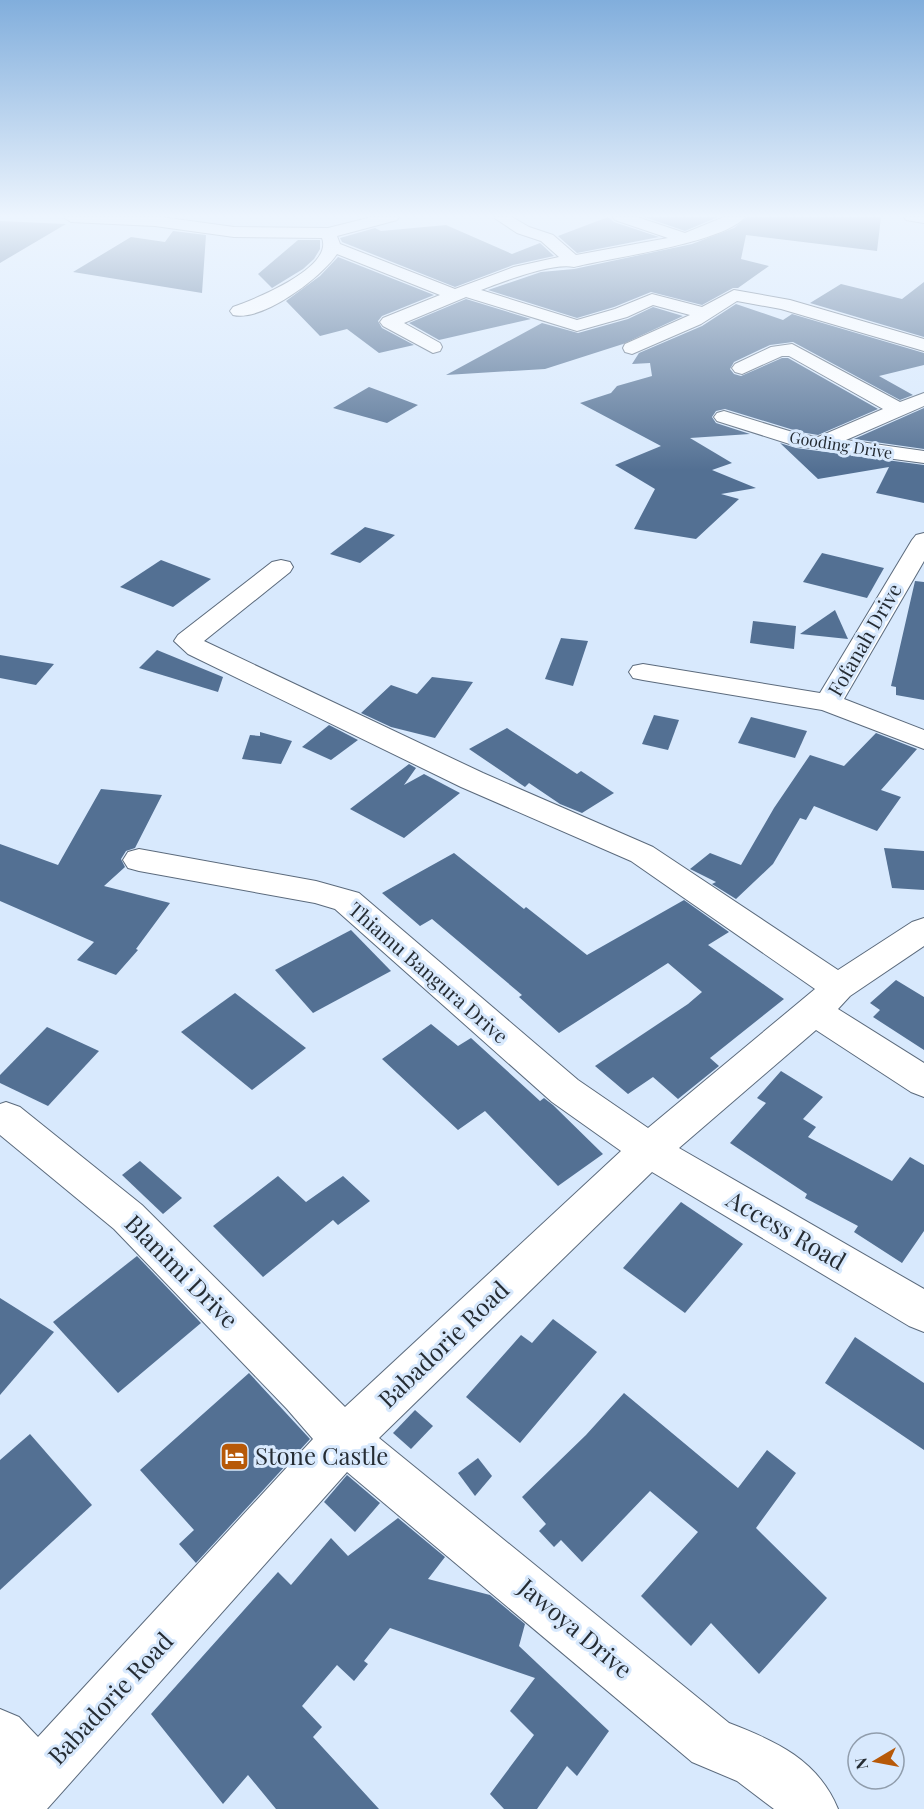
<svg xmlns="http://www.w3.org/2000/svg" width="924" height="1809" viewBox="0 0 924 1809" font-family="'Playfair Display',serif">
	<rect width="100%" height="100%" fill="#d8e9fd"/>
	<g fill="#537093">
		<path d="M608 217 614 222 659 237 577 253 558 236Z"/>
		<path d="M644 217H718L685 231Z"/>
		<path d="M747 217H881L877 251 746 235 741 259 769 266 738 288H733L702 305 651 292 614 307 577 318 488 290 541 272 574 269 692 244 734 228Z"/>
		<path d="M0 221 66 224 0 263Z"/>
		<path d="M446 225 512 254 540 243 554 256 513 265 455 287 342 242 340 238 375 228 381 231Z"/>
		<path d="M173 231 206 235 202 293 73 272 131 237 165 242Z"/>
		<path d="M298 240H320V249L314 259 303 269 272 288 258 274Z"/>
		<path d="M338 257 434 295 382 316 378 321 382 328 414 345 379 353 347 329 320 336 286 301 320 276Z"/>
		<path d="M924 282V337L810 303 841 284 902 299Z"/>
		<path d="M466 299 531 319 439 340 409 323Z"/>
		<path d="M736 304 783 320 792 314 924 353V365L879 376 913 395 900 400 793 342 770 345 734 362 730 369 734 374 741 376 782 358H788L878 409 818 435 800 432 725 409 716 411 712 417 716 423 750 434 690 438 732 463 712 470 756 488 721 494 739 499 696 539 634 529 655 489 615 465 661 446 580 403 611 393 617 386 652 376 650 363 632 364 639 353 702 326Z"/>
		<path d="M653 307 683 316 623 344 545 369 446 375 542 323 578 333 628 319Z"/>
		<path d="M369 387 418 405 387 423 333 408Z"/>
		<path d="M924 408V449L854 439Z"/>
		<path d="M780 443 796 448 924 465V503L876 493 889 467 818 479Z"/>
		<path d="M365 527 395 535 360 563 330 554Z"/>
		<path d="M822 553 884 568 867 598 803 582Z"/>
		<path d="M161 560 211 579 173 607 120 587Z"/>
		<path d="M915 581 924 582V700L896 695V687L891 686Z"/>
		<path d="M835 610 848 639 800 634Z"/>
		<path d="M753 621 796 626 794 649 750 643Z"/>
		<path d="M561 638 588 641 573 686 545 679Z"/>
		<path d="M157 650 223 677 218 692 139 668Z"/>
		<path d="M0 655 54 664 36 685 0 678Z"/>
		<path d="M432 677 473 682 435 738 391 727 361 713 391 685 417 694Z"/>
		<path d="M654 715 679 720 668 750 642 744Z"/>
		<path d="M751 717 807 731 795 758 738 743Z"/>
		<path d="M329 725 358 740 331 760 302 747Z"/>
		<path d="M507 728 577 774 581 771 614 793 582 813 560 804 529 783 525 787 469 749Z"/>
		<path d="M260 732 292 741 281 764 242 759 250 735 260 736Z"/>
		<path d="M876 733 917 749 881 790 901 797 877 831 814 806 806 820 800 818 773 864 736 899 712 884 716 882 690 869 710 853 741 865 774 808 810 755 844 766Z"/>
		<path d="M409 764 416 768 404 785 424 774 460 793 404 838 350 809Z"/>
		<path d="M101 789 162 795 135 848 126 851 121 859 125 867 104 886 170 903 136 949 138 950 116 975 77 960 94 942 0 901V844L58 865Z"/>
		<path d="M884 848 924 851V890L892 888Z"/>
		<path d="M454 853 524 909 526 907 587 955 684 900 729 932 708 945 784 999 710 1058 719 1066 678 1099 653 1077 628 1094 595 1066 688 1004 702 992 668 963 559 1033 519 997 522 995 432 919 420 926 382 893Z"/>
		<path d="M351 930 391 971 313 1013 275 970Z"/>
		<path d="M896 980 924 997V1050L873 1017 880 1010 870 1003Z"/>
		<path d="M235 993 306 1048 252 1090 181 1032Z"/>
		<path d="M431 1024 458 1046 471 1038 540 1101 544 1098 553 1105 603 1154 558 1186 485 1111 458 1130 382 1059Z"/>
		<path d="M47 1027 99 1051 48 1106 0 1083V1075Z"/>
		<path d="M781 1071 823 1097 803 1119 816 1127 808 1137 892 1181 910 1157 924 1165V1231L902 1263 854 1232 858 1226 805 1198 807 1194 730 1143 766 1103 757 1098Z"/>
		<path d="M140 1161 182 1198 163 1214 122 1175Z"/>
		<path d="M278 1176 306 1202 343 1176 370 1201 338 1225 333 1220 263 1277 213 1226Z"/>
		<path d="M681 1202 743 1244 685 1313 623 1268Z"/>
		<path d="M137 1256 201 1323 118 1393 53 1322Z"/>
		<path d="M0 1298 54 1332 0 1395Z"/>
		<path d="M553 1319 597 1352 520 1443 466 1397 521 1335 532 1343Z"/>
		<path d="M855 1337 924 1383V1450L825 1383Z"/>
		<path d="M249 1373 310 1439 196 1563 179 1544 194 1530 140 1470Z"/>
		<path d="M624 1393 738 1488 767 1450 796 1473 756 1528 827 1598 759 1674 711 1623 691 1646 641 1596 698 1532 650 1491 582 1562 561 1540 554 1547 539 1531 546 1524 522 1497 586 1435Z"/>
		<path d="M415 1410 433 1426 411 1449 393 1433Z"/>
		<path d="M30 1434 92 1505 0 1590V1460Z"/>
		<path d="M478 1458 492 1476 475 1496 458 1473Z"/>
		<path d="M347 1475 380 1503 355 1532 324 1502Z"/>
		<path d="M398 1518 445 1557 428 1579 490 1595 525 1624 519 1646 609 1731 577 1776 567 1766 537 1809H504L490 1794 534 1735 510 1711 535 1678 390 1628 364 1661 368 1664 354 1681 337 1665 302 1706 322 1727 313 1737 379 1809H276L248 1775 223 1804 151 1714 278 1572 291 1585 331 1538 348 1556Z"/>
	</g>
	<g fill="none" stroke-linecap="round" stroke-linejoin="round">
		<defs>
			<g id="minor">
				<path d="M63 217H161L234 227 328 228 372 217H399L397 220 337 236 340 244 455 289 514 267 559 257 541 241 517 233 493 217H512L529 227 553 235 576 255 668 238 615 220 613 217H637L685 233 724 217H745C724 243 609 258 574 267 553 262 502 282 481 290L577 320 615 309 652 294 702 307 734 290 790 300 924 339V351L781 309 737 301 701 324 632 354 625 352 623 348 625 344 690 315 653 305 627 317 577 331 466 297 404 323 440 343 442 347 440 351 433 353 383 326 380 322 383 318 440 295 337 254C321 278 262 322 233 315L230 311 233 307C253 300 334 268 322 238L234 237 155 226 71 222Z"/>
				<path d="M904 217H924V223L906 220Z"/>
				<path d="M792 344 900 402 924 393V406L846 440 924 451V463L796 446 717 421 714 417 717 413 724 411 799 434 818 437 883 409 789 356H782L742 374 735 372 732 368 735 364 771 347Z"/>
				<path d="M924 533V561L844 699 924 730V749L822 710 643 680 633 678 629 672 633 666 643 664 820 693 912 540 916 535Z"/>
				<path d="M281 560 290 562 293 567 290 572 204 641 483 773 653 847 838 970 912 922 924 918V946L850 996 838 1009 924 1063V1097L911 1092 816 1030 679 1148 924 1289V1332L909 1326 652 1172 379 1438 729 1723C776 1741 818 1760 838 1809H774L737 1781 692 1762 347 1472 47 1809H0V1709L19 1717 38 1737 313 1439 287 1409 114 1229 0 1135V1104L6 1102 20 1107 142 1205 345 1407 621 1151 552 1102 335 909 315 903 139 871 128 868 123 860 128 852 139 849 316 881 359 893 578 1080 648 1128 815 989 631 861 461 787 188 654 174 641 178 635 272 562Z"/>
			</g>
		</defs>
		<use href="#minor" stroke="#5b6a7c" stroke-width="2"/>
		<use href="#minor" fill="#fff" fill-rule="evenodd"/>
	</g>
	<linearGradient id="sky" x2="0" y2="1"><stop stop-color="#81aedc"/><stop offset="0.46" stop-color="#edf5fe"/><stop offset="1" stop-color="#edf5fe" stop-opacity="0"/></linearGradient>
	<rect width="924" height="470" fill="url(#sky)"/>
	<defs>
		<symbol id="hotel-square" viewBox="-11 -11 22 22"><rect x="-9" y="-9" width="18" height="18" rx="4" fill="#b75908" stroke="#d8e9fd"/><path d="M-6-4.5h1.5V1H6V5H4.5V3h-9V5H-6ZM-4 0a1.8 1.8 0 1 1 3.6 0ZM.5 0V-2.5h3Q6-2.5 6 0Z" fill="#fff"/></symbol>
	</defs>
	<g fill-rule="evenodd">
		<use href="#hotel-square" x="218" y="1440" width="33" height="33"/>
	</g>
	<g text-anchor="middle" stroke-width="6" stroke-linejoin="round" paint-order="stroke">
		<g font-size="16" fill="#252c33" stroke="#d8e9fd">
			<text transform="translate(841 445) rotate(9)" y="6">Gooding Drive</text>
		</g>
		<g font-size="20" fill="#252c33" stroke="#d8e9fd">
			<text transform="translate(865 640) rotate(-60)" y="7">Fofanah Drive</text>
			<text transform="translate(428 973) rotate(41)" y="7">Thiamu Bangura Drive</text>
		</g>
		<g font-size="24" fill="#252c33" stroke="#d8e9fd">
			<text transform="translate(786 1231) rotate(30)" y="8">Access Road</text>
			<text transform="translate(181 1272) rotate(45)" y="8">Blanimi Drive</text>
			<text transform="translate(444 1345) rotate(-44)" y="8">Babadorie Road</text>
			<text transform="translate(575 1629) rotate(40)" y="8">Jawoya Drive</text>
			<text transform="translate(111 1699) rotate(-47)" y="8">Babadorie Road</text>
		</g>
		<g font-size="24" fill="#252c33" stroke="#d8e9fd" text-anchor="start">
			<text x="255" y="1465">Stone Castle</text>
		</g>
	</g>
	<g transform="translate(876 1761) rotate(260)"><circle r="28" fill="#d8e9fd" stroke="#909dac" stroke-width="1.5"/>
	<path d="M0-4.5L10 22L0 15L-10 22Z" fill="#b75908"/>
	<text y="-9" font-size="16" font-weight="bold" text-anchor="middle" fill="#252c33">N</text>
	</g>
</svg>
